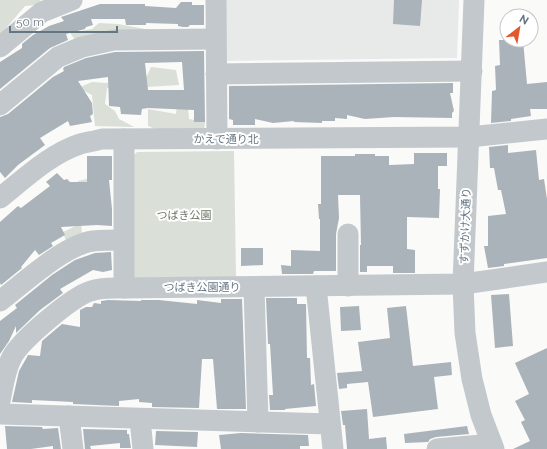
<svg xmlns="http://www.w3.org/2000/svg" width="547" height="449" viewBox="0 0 547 449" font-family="Raleway,'Noto Sans JP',sans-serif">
	<rect width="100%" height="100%" fill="#fafaf8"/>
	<path fill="#e8e9e9" d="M224 0H459L457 58 224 61Z"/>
	<g fill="#dadfd7">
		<path d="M0 0H41L36 5 25 6 0 35Z"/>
		<path d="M99 23 118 24 145 29H173L167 33 76 41 70 33 92 29Z"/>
		<path d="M151 67 176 70 179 85 147 87 130 85 107 88 105 104 115 111 119 119 134 127 95 126 92 95 78 88 92 82 107 83 125 77 147 76Z"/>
		<path d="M177 105 188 107 189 119 205 122 204 131 158 130 148 126V109L176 114Z"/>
		<path d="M234 151 236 279 137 281 132 275 133 156 137 152Z"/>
		<path d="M87 179 84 198 80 206 82 236 66 241 63 232 78 225 75 198 78 181Z"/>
	</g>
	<g fill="#aab3b9" fill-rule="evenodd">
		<path d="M394 0H422L420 26 393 24Z"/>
		<path d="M181 2H192V5H204V25H190L188 27H183L178 26V24L146 23V25H126L125 19H91L93 25 86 27 85 29 66 34 68 40 50 48 0 89V62L22 48V44L33 35 49 26 64 21 61 17 100 4H145V6L176 8Z"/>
		<path d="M499 40H523L527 84 547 82V109H530L531 116 511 119V121L491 123 492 91 496 90 495 66 500 65Z"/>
		<path d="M204 51 205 122H194V110L148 108 142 109 141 115 121 114 120 107 109 106 108 77 78 81 92 103 93 114 90 116 92 122 70 126 68 121 40 138 45 145 18 165 5 178 0 172V117L8 114 53 77 64 71 63 69 64 67 86 58 115 52ZM182 62 184 90H148L145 63Z"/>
		<path d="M453 83V93H450L454 111 452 113V118L394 117 365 119 347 115V119L335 118V121H322V123L294 122V121L273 123 255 119V125H233V120L229 119V86Z"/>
		<path d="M508 145V153L536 150 539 180 544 179 547 199V258L504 264V266L488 268 484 246H488V216L506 214 501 190H498L494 168H490L489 147Z"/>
		<path d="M414 153H447V166H438V189H440L439 218 407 217V249L415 250V273H393V266H367V272H360V245H361L360 195H338L339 218 336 234V271H314L313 274H282L281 265 291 266V250L320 251V219H319L318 204H321V156H355V154H375V156H389V165L414 164Z"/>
		<path d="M87 156H112V180H109L112 209V226L97 225 61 227 65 235 51 243 53 246 39 255 35 250 21 267 22 268 1 285 0 283V222L18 206 21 208 50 186 46 182 57 173 64 180 67 179 70 182H87Z"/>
		<path d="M241 248H263V265L241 266Z"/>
		<path d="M111 252 112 270 103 272 93 270 60 289 63 293 40 310 16 333V326L9 341 0 354V321L17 308 15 305 52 275 75 260 95 253Z"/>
		<path d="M509 294 513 346 495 348 491 295Z"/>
		<path d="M266 298H297V304H306L307 358H310L311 385 314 384 316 406 285 409V410H270L269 395H273L270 344H268Z"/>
		<path d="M221 299H242L246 409H217L213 359H202L199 408 152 407V403L139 402V399L119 401V406L73 404V402L32 400V403L12 402 19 371 27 357 28 355 40 356 42 341 62 324 80 327V310L86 307H92L94 303 101 304V301L108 300 141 301V300H159L197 304V300L221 303Z"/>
		<path d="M359 306 361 330 341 331 340 307Z"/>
		<path d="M406 306 413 366 451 362 452 375 434 377 438 409 373 417 368 382 347 384V388L339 389 337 373 362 371 358 342 390 338 387 308Z"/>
		<path d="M547 348V449H513L530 441 521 422 525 420 515 401 529 394 515 363Z"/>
		<path d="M367 409 369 439 386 437 387 449H347L345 425H343L341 411Z"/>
		<path d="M5 426 42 427 43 429 58 428 61 449H53V446L31 449H7Z"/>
		<path d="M467 426 469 434 436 437 430 439 428 442 405 443 404 434Z"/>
		<path d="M83 429 127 430V434H129L131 448H120V443L90 446 91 449H85Z"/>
		<path d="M156 431 198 432 197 447 155 445Z"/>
		<path d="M241 433 308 435 309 446H300V449H221L219 435Z"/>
	</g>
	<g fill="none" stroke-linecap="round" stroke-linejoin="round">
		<g stroke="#c3c8cc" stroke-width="21">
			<path d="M216 0 217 139"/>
			<path d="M474 0 463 284 465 333 472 379 481 415 494 449"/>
			<path d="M0 47 42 12 72 0"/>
			<path d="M216 74 472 71"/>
			<path d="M0 105 58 57 82 47 114 40 216 39"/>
			<path d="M124 139V288"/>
			<path d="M0 198C25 178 50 154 80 144 87 142 95 141 102 139L469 137 547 129"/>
			<path d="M348 234V286"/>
			<path d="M316 286 333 449"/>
			<path d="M254 287 258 422"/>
			<path d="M0 301C24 283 64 245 93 241 103 240 114 240 124 240"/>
			<path d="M0 401C3 386 5 370 12 357 21 340 73 296 91 291 101 287 114 288 124 288L463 284 547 272"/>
			<path d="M0 414 330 424"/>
			<path d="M69 416 73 449"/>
			<path d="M140 419 143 449"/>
			<path d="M437 449 492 444"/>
		</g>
	</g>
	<g text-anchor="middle" stroke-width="4" stroke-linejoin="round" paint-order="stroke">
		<g font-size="11" fill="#657683" stroke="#fff">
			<text x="226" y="143">かえで通り北</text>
			<text transform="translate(465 226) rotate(-88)" y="4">すずかけ大通り</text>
			<text x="202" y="291">つばき公園通り</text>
		</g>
		<g font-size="11" fill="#687a64" stroke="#fff">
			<text x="184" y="219">つばき公園</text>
		</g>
	</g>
	<g transform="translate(519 28) rotate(31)"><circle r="19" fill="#ffffff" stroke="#c1c8cd"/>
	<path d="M0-3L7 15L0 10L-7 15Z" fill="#e4572e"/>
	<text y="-6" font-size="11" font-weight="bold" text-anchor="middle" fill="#657683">N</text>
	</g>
	<path d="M10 26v6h107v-6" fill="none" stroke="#657683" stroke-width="2"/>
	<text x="16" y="26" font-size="12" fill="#657683" stroke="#ffffff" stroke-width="3" paint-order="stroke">50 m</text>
</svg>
